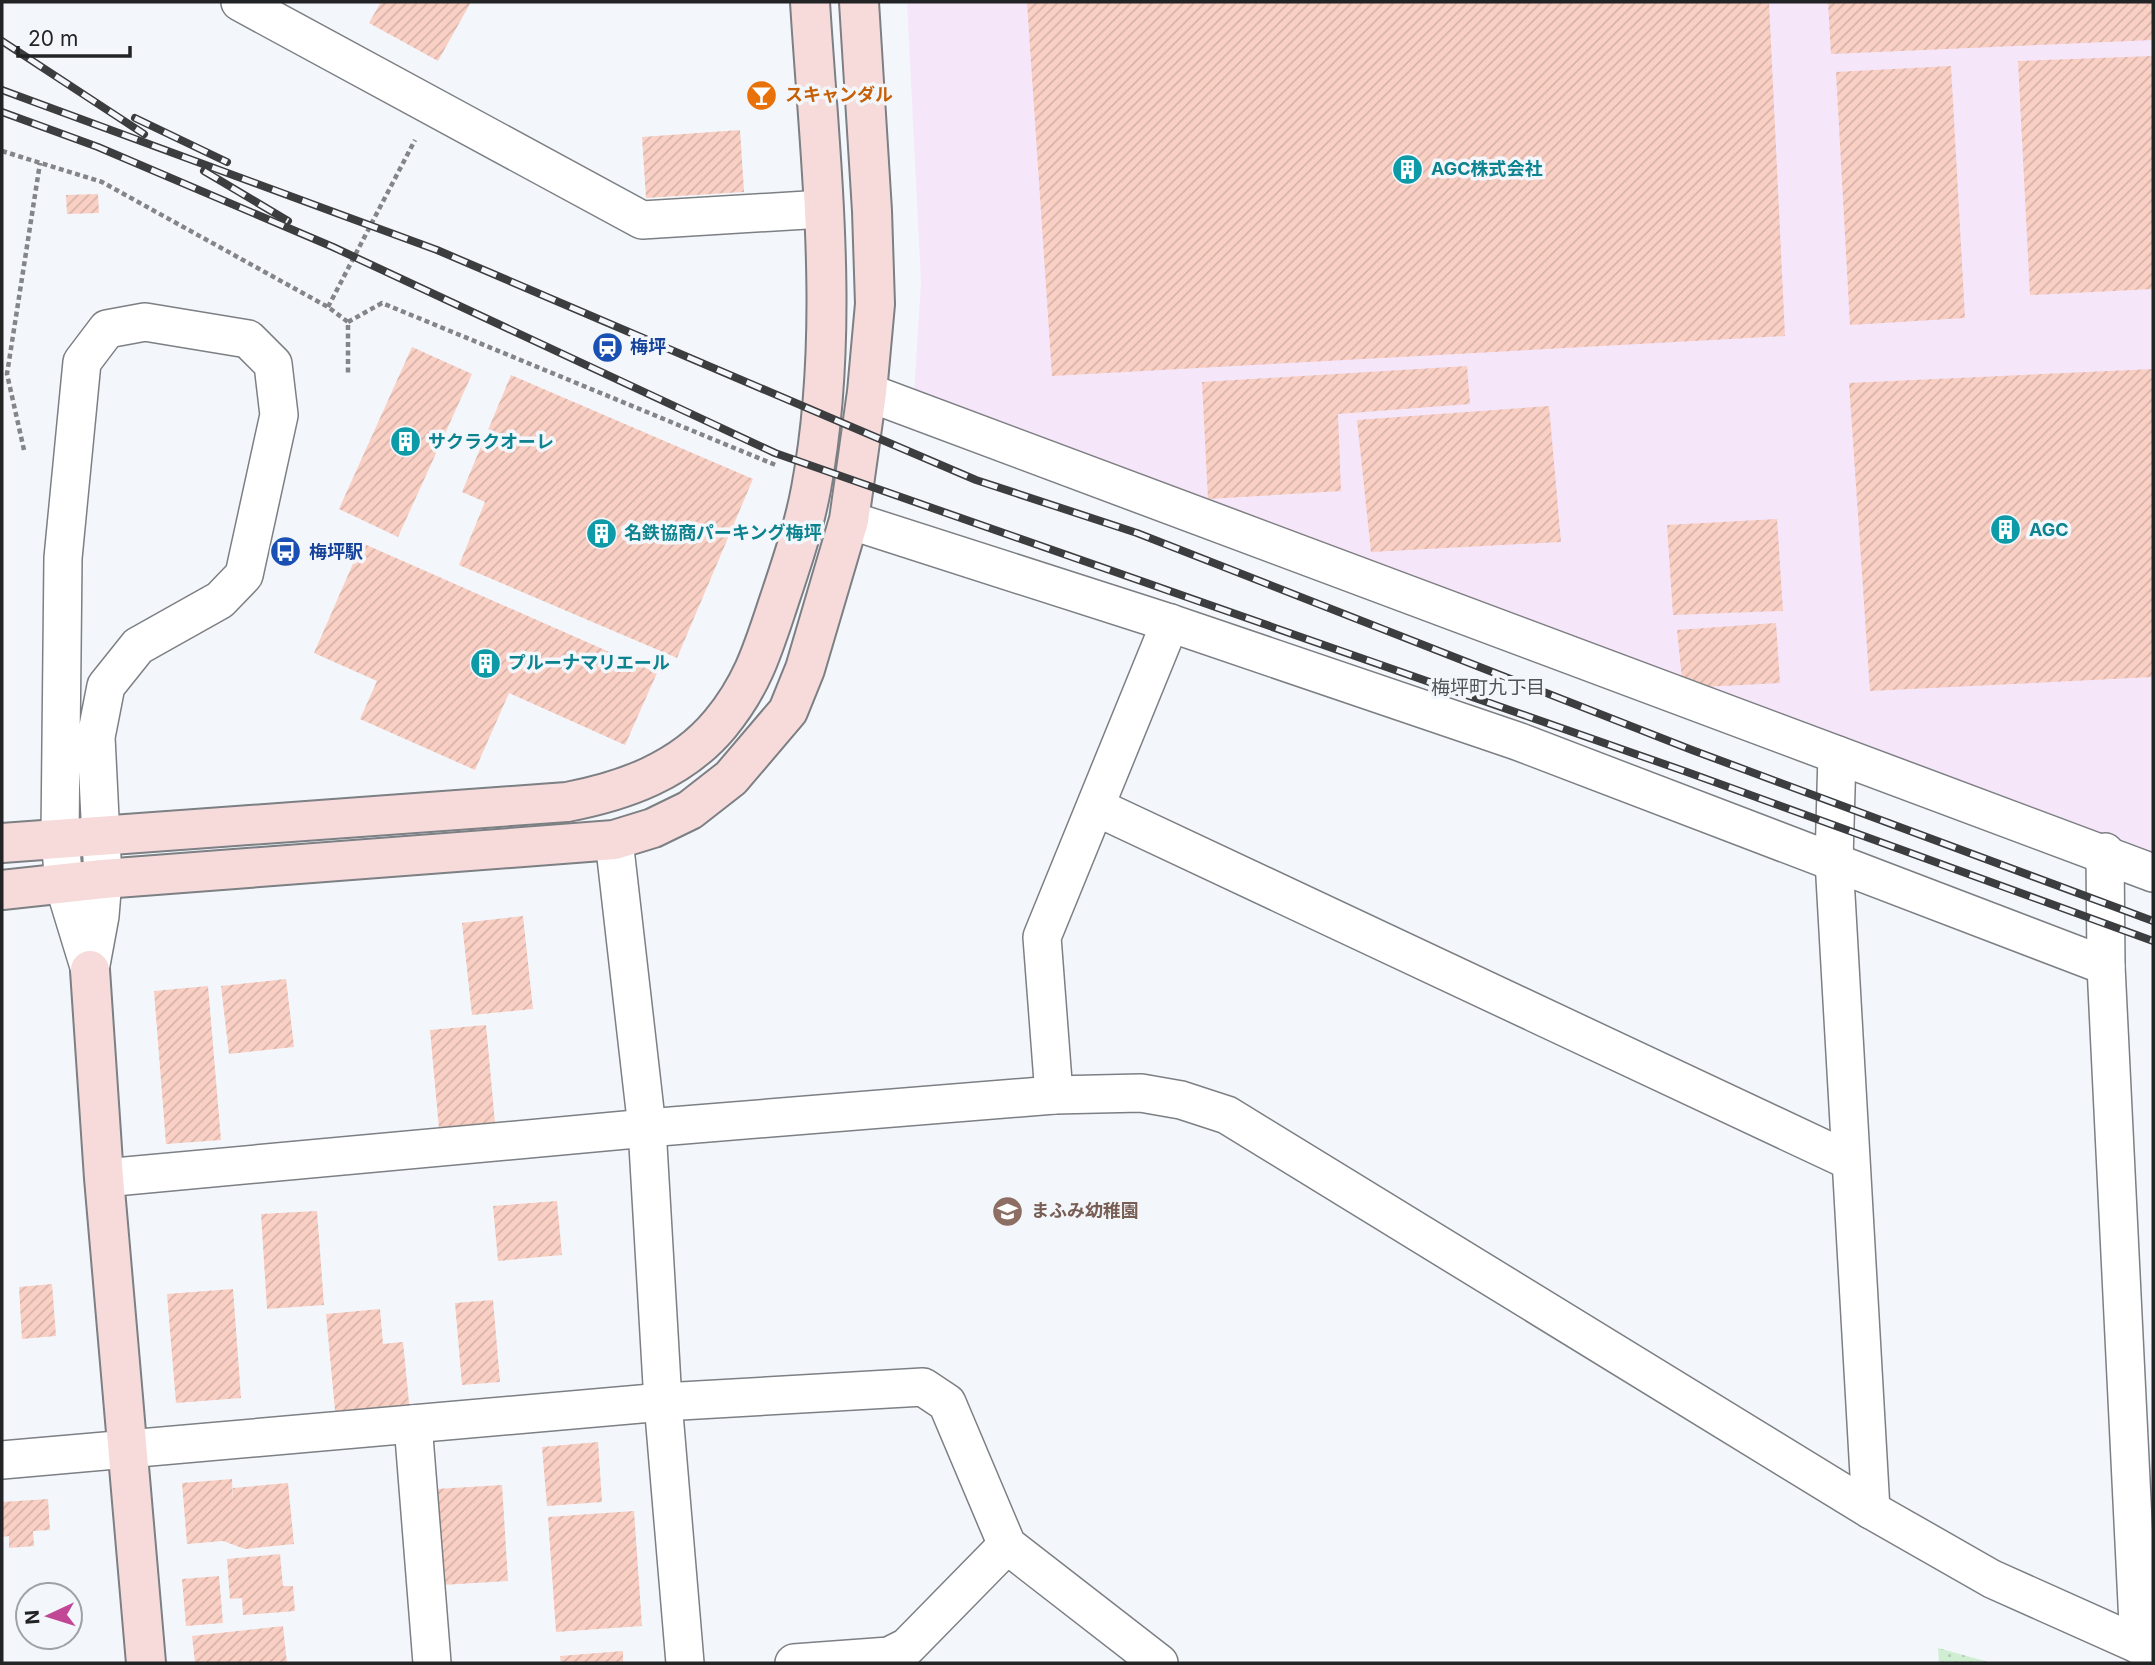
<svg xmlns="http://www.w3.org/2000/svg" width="2155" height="1665" viewBox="0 0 2155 1665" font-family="Inter,'Noto Sans JP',sans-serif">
	<defs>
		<pattern id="park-dots" width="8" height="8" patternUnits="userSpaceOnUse" patternTransform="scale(1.75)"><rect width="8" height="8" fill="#d0eed1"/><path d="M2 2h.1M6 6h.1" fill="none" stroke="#b2ccb3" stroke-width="1.8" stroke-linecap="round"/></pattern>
		<pattern id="building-hatch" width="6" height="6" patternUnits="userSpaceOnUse" patternTransform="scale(1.75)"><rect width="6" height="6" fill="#fad0c5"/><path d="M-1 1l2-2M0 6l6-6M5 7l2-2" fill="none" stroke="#d6b2a9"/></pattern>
	</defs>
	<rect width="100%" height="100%" fill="#f3f7fb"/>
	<path fill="#f6e6f9" d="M907 2H2153V855L914 394 921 282Z"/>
	<path fill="url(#park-dots)" d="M1938 1648 1992 1663H1939Z"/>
	<g fill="url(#building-hatch)">
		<path d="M381 2H471L438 61 369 23Z"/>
		<path d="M1027 2H1769L1785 336 1052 376Z"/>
		<path d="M1828 2H2153V40L1831 54Z"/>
		<path d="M2153 56V289L2030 295 2018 61Z"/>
		<path d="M1951 66 1965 318 1850 325 1836 72Z"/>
		<path d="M740 130 744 192 646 198 642 137Z"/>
		<path d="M98 194 99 213 67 214 66 195Z"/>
		<path d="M412 347 472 374 398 537 339 509Z"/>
		<path d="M1467 366 1470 404 1338 414 1341 491 1208 499 1202 382Z"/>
		<path d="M2153 369V677L1870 691 1849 383Z"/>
		<path d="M511 375 753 479 677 658 459 565 485 502 462 492Z"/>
		<path d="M1549 406 1561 542 1371 552 1357 420Z"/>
		<path d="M1777 519 1783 611 1673 615 1667 525Z"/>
		<path d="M362 543 657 673 625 745 509 693 475 770 360 719 377 681 314 653Z"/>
		<path d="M1776 623 1780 683 1683 688 1677 630Z"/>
		<path d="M523 916 533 1009 472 1015 462 923Z"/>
		<path d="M286 979 294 1047 229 1054 221 986Z"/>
		<path d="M208 986 221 1140 166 1144 154 991Z"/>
		<path d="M486 1025 495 1123 439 1129 430 1030Z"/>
		<path d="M557 1201 562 1255 498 1261 493 1206Z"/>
		<path d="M317 1211 324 1305 267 1309 261 1214Z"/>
		<path d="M52 1284 56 1336 22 1339 19 1287Z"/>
		<path d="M233 1289 241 1398 176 1403 167 1294Z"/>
		<path d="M493 1300 500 1382 462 1385 455 1303Z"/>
		<path d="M380 1309 383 1344 403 1342 410 1413 336 1421 326 1314Z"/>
		<path d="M598 1442 602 1502 547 1506 542 1447Z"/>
		<path d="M232 1479 233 1501V1488L288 1483 294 1544 245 1549 223 1541 187 1544 182 1483Z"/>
		<path d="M502 1485 508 1581 442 1585 436 1489Z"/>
		<path d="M48 1499 50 1530 33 1531 34 1546 9 1548V1536L2 1537V1502Z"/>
		<path d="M634 1511 642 1626 556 1632 548 1517Z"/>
		<path d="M280 1554 283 1586H293L295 1611 243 1615 242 1598 230 1599 227 1559Z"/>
		<path d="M219 1576 223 1623 186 1626 182 1579Z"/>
		<path d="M283 1626 287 1663H195L192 1636Z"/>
		<path d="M623 1651V1663H561L560 1656Z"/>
	</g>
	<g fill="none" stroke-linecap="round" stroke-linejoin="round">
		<defs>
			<g id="street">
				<path d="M240 2 642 220 823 209"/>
				<path d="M145 322 248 339 273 364 279 415 244 575 220 600 138 646 106 686 96 737 103 879 100 916 90 970 64 885 60 837 63 558 82 362 107 329Z"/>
				<path d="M867 392 2153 873"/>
				<path d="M849 520 1170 623 1517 741 2106 966"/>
				<path d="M1837 755 1834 860 1871 1510"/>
				<path d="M1096 807 1850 1161"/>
				<path d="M614 840 647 1128 663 1402 685 1663"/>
				<path d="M2105 852 2106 966 2139 1645"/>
				<path d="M1054 1095 1042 937 1170 623"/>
				<path d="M104 1178 647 1128 1054 1095 1141 1093 1181 1100 1227 1115 1871 1510 1992 1579 2153 1651"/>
				<path d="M413 1424 432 1663"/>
				<path d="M2 1460 663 1402 923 1387 947 1403 1007 1545 1159 1663"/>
				<path d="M794 1663 889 1656 907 1647 1007 1545"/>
			</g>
			<g id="secondary">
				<path d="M2 843 567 802C624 791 681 771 720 724 753 684 763 649 779 601 791 565 804 527 811 489 841 329 820 162 810 2"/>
				<path d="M2 890 103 879 614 840 653 828 690 810 731 778 788 711 805 669 849 520 867 392 875 304 872 211 859 2"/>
				<path d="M90 970 104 1178 146 1663"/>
			</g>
		</defs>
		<use href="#street" stroke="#7c7f83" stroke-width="40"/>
		<use href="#secondary" stroke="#7c7f83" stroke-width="42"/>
		<g stroke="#838588" stroke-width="4.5" stroke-dasharray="5 3.5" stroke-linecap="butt">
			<path d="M2 151 102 182 328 307 348 322V376"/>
			<path d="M328 307 415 140"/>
			<path d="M348 322 382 303 778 466"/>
			<path d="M24 450 7 374 40 163"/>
		</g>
		<use href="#street" stroke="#fff" stroke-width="37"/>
		<use href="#secondary" stroke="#f6dbda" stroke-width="38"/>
		<defs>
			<g id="rail">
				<path d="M2 41 144 134"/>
				<path d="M2 90 437 250 976 480 1137 533 1692 750 2153 921"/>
				<path d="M2 112 98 147 333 247 775 453 1687 772 2153 941"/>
				<path d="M135 118 227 162"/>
				<path d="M204 171 288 221"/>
			</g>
		</defs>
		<use href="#rail" stroke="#3c3d3f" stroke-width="8"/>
		<use href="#rail" stroke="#f3f7fb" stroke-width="5" stroke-dasharray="16" stroke-linecap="butt"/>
	</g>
	<defs>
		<symbol id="bar-disc" viewBox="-11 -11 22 22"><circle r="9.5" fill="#e8710a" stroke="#f3f7fb"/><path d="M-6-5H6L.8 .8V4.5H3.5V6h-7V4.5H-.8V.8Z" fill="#fff"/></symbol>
		<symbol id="building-disc" viewBox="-11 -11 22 22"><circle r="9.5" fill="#0f9aa8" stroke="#f3f7fb"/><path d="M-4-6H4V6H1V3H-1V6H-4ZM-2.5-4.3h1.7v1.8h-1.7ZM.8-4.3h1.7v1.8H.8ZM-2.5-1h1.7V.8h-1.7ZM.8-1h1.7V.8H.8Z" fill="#fff"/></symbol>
		<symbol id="station-disc" viewBox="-11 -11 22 22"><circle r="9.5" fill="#1a4fb4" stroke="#f3f7fb"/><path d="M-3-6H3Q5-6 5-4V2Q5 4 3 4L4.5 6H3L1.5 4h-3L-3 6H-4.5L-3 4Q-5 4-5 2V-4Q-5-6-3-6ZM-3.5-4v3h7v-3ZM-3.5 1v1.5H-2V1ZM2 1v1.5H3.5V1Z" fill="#fff"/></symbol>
		<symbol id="bus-disc" viewBox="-11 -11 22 22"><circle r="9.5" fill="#1a4fb4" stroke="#f3f7fb"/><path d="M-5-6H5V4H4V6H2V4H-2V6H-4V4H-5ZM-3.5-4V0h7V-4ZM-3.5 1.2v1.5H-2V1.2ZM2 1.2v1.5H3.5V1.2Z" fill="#fff"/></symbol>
		<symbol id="school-disc" viewBox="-11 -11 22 22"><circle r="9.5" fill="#8d6e63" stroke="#f3f7fb"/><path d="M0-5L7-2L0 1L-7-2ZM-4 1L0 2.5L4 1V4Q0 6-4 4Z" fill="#fff"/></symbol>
	</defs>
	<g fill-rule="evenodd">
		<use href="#bar-disc" x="744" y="78" width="35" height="35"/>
		<use href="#building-disc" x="1390" y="152" width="35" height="35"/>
		<use href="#station-disc" x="590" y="330" width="35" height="35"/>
		<use href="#building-disc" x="388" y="424" width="35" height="35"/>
		<use href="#building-disc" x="1988" y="512" width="35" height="35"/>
		<use href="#building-disc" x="584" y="516" width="35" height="35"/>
		<use href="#bus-disc" x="268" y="534" width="35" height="35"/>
		<use href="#building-disc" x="468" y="646" width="35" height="35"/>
		<use href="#school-disc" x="990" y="1194" width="35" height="35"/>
	</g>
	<g text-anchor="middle" stroke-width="7" stroke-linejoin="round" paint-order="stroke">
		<g font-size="18" font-weight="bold" fill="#c56008" stroke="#f3f7fb" text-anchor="start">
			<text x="785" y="101">スキャンダル</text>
		</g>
		<g font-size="18" font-weight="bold" fill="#0d838f" stroke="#f3f7fb" text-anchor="start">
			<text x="1431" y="175">AGC株式会社</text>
			<text x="428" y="448">サクラクオーレ</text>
			<text x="2029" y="536">AGC</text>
			<text x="624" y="539">名鉄協商パーキング梅坪</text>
			<text x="508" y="669">プルーナマリエール</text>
		</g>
		<g font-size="18" font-weight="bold" fill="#164399" stroke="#f3f7fb" text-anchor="start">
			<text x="630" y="353">梅坪</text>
			<text x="309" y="558">梅坪駅</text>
		</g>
		<g font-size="18" font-weight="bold" fill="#785e54" stroke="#f3f7fb" text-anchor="start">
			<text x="1031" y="1217">まふみ幼稚園</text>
		</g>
		<g font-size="19" fill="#515457" stroke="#f3f7fb">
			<text x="1488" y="694">梅坪町九丁目</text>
		</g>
	</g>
	<rect width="2155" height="1665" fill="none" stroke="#222325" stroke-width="7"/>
	<g transform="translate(49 1616) rotate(266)"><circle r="33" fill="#f3f7fb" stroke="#9fa2a5" stroke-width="2"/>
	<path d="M0-5L12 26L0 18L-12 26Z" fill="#c24696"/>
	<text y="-10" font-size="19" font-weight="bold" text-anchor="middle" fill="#222325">N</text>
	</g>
	<path d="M18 46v10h112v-10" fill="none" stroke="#222325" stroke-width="3.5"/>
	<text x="28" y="46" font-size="21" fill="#222325" stroke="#f3f7fb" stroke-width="5" paint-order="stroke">20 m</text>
</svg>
